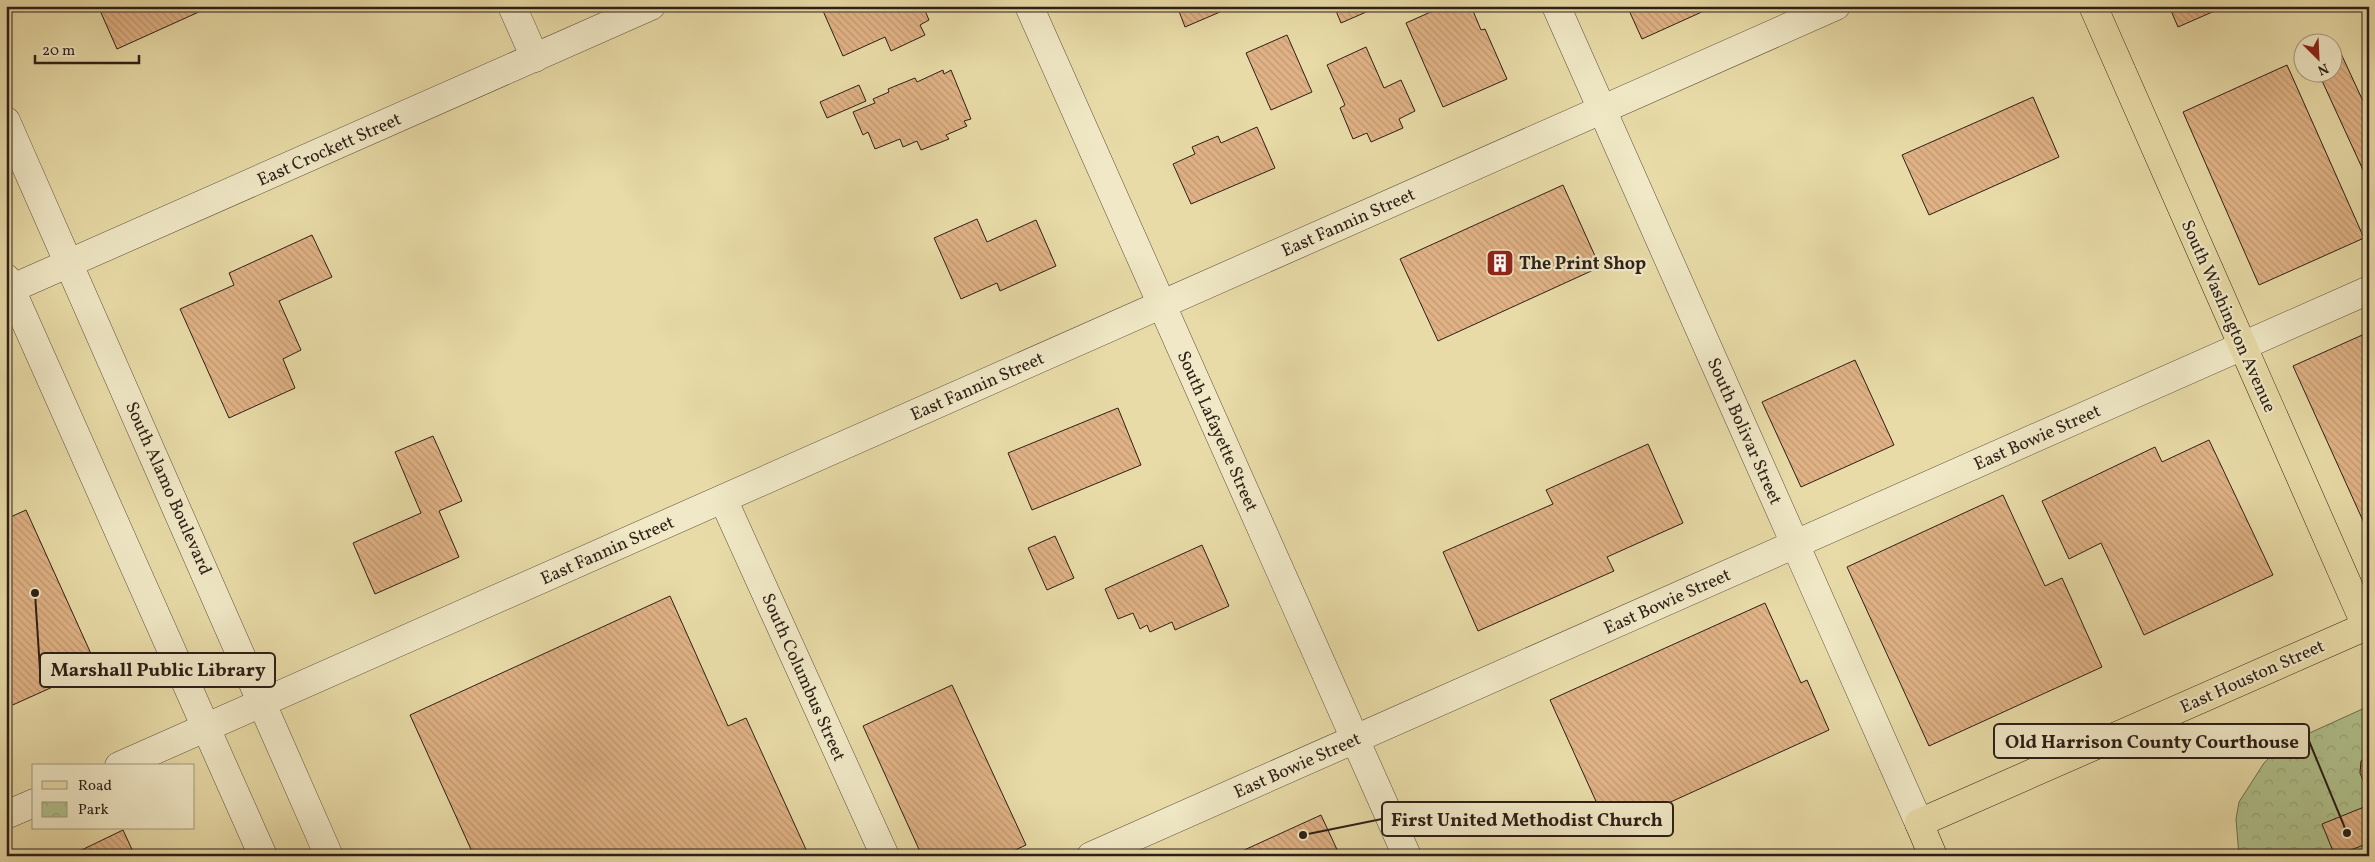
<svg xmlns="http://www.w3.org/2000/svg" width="2375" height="862" viewBox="0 0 2375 862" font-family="Vollkorn,serif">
	<defs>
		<pattern id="park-crowns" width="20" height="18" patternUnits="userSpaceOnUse" patternTransform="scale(1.25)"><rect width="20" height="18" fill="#b0c18c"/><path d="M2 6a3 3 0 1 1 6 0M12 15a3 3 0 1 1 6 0" fill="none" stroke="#98a578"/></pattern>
		<pattern id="building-back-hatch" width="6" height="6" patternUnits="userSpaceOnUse" patternTransform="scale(1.25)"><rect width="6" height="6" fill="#e0b285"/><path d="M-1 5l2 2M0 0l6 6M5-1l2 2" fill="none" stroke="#c09972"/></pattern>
	</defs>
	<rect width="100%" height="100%" fill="#e8dba7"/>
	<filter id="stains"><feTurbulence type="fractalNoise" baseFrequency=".004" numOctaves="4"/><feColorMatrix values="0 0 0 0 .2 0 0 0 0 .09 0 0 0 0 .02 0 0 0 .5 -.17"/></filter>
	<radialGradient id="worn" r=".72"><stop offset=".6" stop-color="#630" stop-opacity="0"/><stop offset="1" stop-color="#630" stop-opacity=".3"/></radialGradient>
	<path fill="url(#park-crowns)" stroke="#6e7052" d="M2369 706V856H2239L2236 819 2239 802 2264 763 2281 746Z"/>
	<g fill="url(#building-back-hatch)" stroke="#2d1f18">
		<path d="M98 6H212L117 49Z"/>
		<path d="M834 6H923L929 20 920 25 925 35 891 51 885 37 843 56 823 11Z"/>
		<path d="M1177 6H1234L1185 27Z"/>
		<path d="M1334 6H1372L1373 9 1341 23Z"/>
		<path d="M1444 6H1471L1481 30 1485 29 1507 79 1443 107 1406 23Z"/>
		<path d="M1627 6H1715L1642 39Z"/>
		<path d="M2169 6H2226L2178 27Z"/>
		<path d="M1287 35 1312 92 1271 110 1246 53Z"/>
		<path d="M2337 45 2369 114V183L2318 72H2332V47Z"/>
		<path d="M1366 47 1384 88 1401 80 1415 111 1399 119 1403 128 1371 142 1367 133 1353 139 1340 108 1345 105 1327 65Z"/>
		<path d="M2287 65 2364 238 2259 285 2183 112Z"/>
		<path d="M943 70 944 74 951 70 971 119 964 121 967 126 946 135 949 139 921 150 917 141 903 147 900 139 875 149 868 132 863 135 853 112 875 103 873 99 889 92 888 89 915 78 917 82Z"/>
		<path d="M859 85 866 101 827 118 820 102Z"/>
		<path d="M2033 97 2059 157 1929 215 1902 155Z"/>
		<path d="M1257 127 1275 168 1191 204 1173 164 1195 154 1192 147 1218 136 1221 143Z"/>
		<path d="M1563 185 1600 267 1438 341 1400 259Z"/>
		<path d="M977 219 987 242 1036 220 1056 266 1000 291 997 283 961 299 934 238Z"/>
		<path d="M312 235 332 277 279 301 301 350 283 359 295 388 229 418 180 309 234 285 229 273Z"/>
		<path d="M2369 332V534L2293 366Z"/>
		<path d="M1855 360 1894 445 1801 487 1762 402Z"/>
		<path d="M1118 408 1141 465 1032 510 1008 453Z"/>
		<path d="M433 436 462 501 439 511 459 557 375 594 353 543 421 513 395 452Z"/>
		<path d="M2209 440 2273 575 2144 635 2101 543 2069 559 2042 501 2155 447 2162 462Z"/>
		<path d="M1648 444 1683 523 1607 557 1614 571 1478 631 1443 552 1553 504 1546 490Z"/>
		<path d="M2003 495 2045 586 2062 578 2102 667 1929 746 1847 567Z"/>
		<path d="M26 510 97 667 6 708V519Z"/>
		<path d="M1055 536 1074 578 1047 590 1028 548Z"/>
		<path d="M1202 545 1229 606 1175 630 1172 622 1150 632 1147 625 1140 629 1133 613 1118 619 1105 589Z"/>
		<path d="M670 596 728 726 746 718 809 856H474L410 715Z"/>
		<path d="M1765 603 1801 683 1807 680 1829 730 1609 830 1550 700Z"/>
		<path d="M952 685 1026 845 1002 856H922L863 726Z"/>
		<path d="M2369 755V794L2360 773 2361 761Z"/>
		<path d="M2369 805V843L2335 856 2322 824Z"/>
		<path d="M1321 815 1340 856H1231Z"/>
		<path d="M123 830 135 856H69Z"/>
	</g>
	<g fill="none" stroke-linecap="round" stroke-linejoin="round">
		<defs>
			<g id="minor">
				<path d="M512 6 535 58"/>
				<path d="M1029 6 1407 856"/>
				<path d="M1556 6 1919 823"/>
				<path d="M6 121 329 856"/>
				<path d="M6 278 263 856"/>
				<path d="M6 291 651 6"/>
				<path d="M723 499 885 856"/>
				<path d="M119 766 1836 6"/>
				<path d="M6 815 34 803"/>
				<path d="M1091 856 2369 290"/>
			</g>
			<g id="major">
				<path d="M2093 6 2366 626"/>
				<path d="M1933 856 1919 823 2369 625"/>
			</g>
		</defs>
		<use href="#minor" stroke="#5c4e3c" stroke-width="29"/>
		<use href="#major" stroke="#2d1f18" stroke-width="29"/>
		<use href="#minor" stroke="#f0e8c6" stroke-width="28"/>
		<use href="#major" stroke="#e8dba7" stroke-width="28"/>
	</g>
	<defs>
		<symbol id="building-square" viewBox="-11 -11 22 22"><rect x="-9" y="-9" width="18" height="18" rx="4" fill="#8f2418" stroke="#f0e8c6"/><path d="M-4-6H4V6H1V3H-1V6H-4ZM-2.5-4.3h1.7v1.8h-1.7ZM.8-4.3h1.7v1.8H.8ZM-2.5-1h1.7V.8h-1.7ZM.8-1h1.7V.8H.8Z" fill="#fff"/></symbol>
	</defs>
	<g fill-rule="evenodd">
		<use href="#building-square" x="1484" y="247" width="32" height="32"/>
	</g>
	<g text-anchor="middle" stroke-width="4.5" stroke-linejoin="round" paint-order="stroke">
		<g font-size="18" fill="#2d1f18" stroke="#f0e8c6">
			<text transform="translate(329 149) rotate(-24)" y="6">East Crockett Street</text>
			<text transform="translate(1348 222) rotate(-24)" y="6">East Fannin Street</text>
			<text transform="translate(2229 316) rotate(66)" y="6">South Washington Avenue</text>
			<text transform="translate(977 386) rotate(-24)" y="6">East Fannin Street</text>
			<text transform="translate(1218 431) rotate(66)" y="6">South Lafayette Street</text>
			<text transform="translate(1745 431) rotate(66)" y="6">South Bolivar Street</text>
			<text transform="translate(2037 437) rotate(-24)" y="6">East Bowie Street</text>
			<text transform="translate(169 488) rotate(66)" y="6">South Alamo Boulevard</text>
			<text transform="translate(607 550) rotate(-24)" y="6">East Fannin Street</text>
			<text transform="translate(1667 601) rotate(-24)" y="6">East Bowie Street</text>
			<text transform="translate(2252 676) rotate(-24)" y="6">East Houston Street</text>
			<text transform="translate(804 677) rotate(66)" y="6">South Columbus Street</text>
			<text transform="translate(1297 765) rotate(-24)" y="6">East Bowie Street</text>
		</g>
		<g font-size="18" font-weight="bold" fill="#2d1f18" stroke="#f0e8c6" text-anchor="start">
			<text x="1519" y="269">The Print Shop</text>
		</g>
	</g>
	<path fill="none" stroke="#2d1f18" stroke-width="2" d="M35 593L40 670M2347 833L2309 741M1303 835L1382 819"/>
	<g fill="#2d1f18" stroke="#f0e8c6" stroke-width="2">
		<circle cx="35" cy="593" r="5"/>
		<circle cx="2347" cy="833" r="5"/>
		<circle cx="1303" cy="835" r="5"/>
	</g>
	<g fill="#f0e8c6" stroke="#2d1f18" stroke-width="2">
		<rect x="40" y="653" width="235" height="34" rx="5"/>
		<rect x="1994" y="724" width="315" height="34" rx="5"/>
		<rect x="1382" y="802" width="291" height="34" rx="5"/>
	</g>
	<g font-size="19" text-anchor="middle" font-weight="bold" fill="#2d1f18">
		<text x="158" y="676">Marshall Public Library</text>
		<text x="2152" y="748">Old Harrison County Courthouse</text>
		<text x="1527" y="826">First United Methodist Church</text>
	</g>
	<rect width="2375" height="862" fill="none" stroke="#e8dba7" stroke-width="25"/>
	<rect x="8" y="8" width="2360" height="847" fill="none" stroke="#2d1f18" stroke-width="2.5"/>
	<rect x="12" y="12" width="2350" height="837" fill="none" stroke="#2d1f18"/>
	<rect x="32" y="764" width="162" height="65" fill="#f0e8c6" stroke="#a29880"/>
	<rect x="42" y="781" width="25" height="8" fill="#e8dba7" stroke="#a29880"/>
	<text x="78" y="790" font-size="15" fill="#2d1f18">Road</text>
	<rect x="42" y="802" width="25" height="15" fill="url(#park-crowns)" stroke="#a29880"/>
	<text x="78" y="814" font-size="15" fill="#2d1f18">Park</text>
	<g transform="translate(2318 58) rotate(156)"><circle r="24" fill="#f0e8c6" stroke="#a29880"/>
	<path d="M0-4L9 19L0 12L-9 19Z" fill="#8f2418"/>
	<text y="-8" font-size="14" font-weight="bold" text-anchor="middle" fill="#2d1f18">N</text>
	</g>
	<path d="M35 55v8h104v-8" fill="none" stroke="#2d1f18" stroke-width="2.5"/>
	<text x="42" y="55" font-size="15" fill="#2d1f18" stroke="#f0e8c6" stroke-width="4" paint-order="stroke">20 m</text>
	<rect width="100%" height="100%" filter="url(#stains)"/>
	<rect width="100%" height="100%" fill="url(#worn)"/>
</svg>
